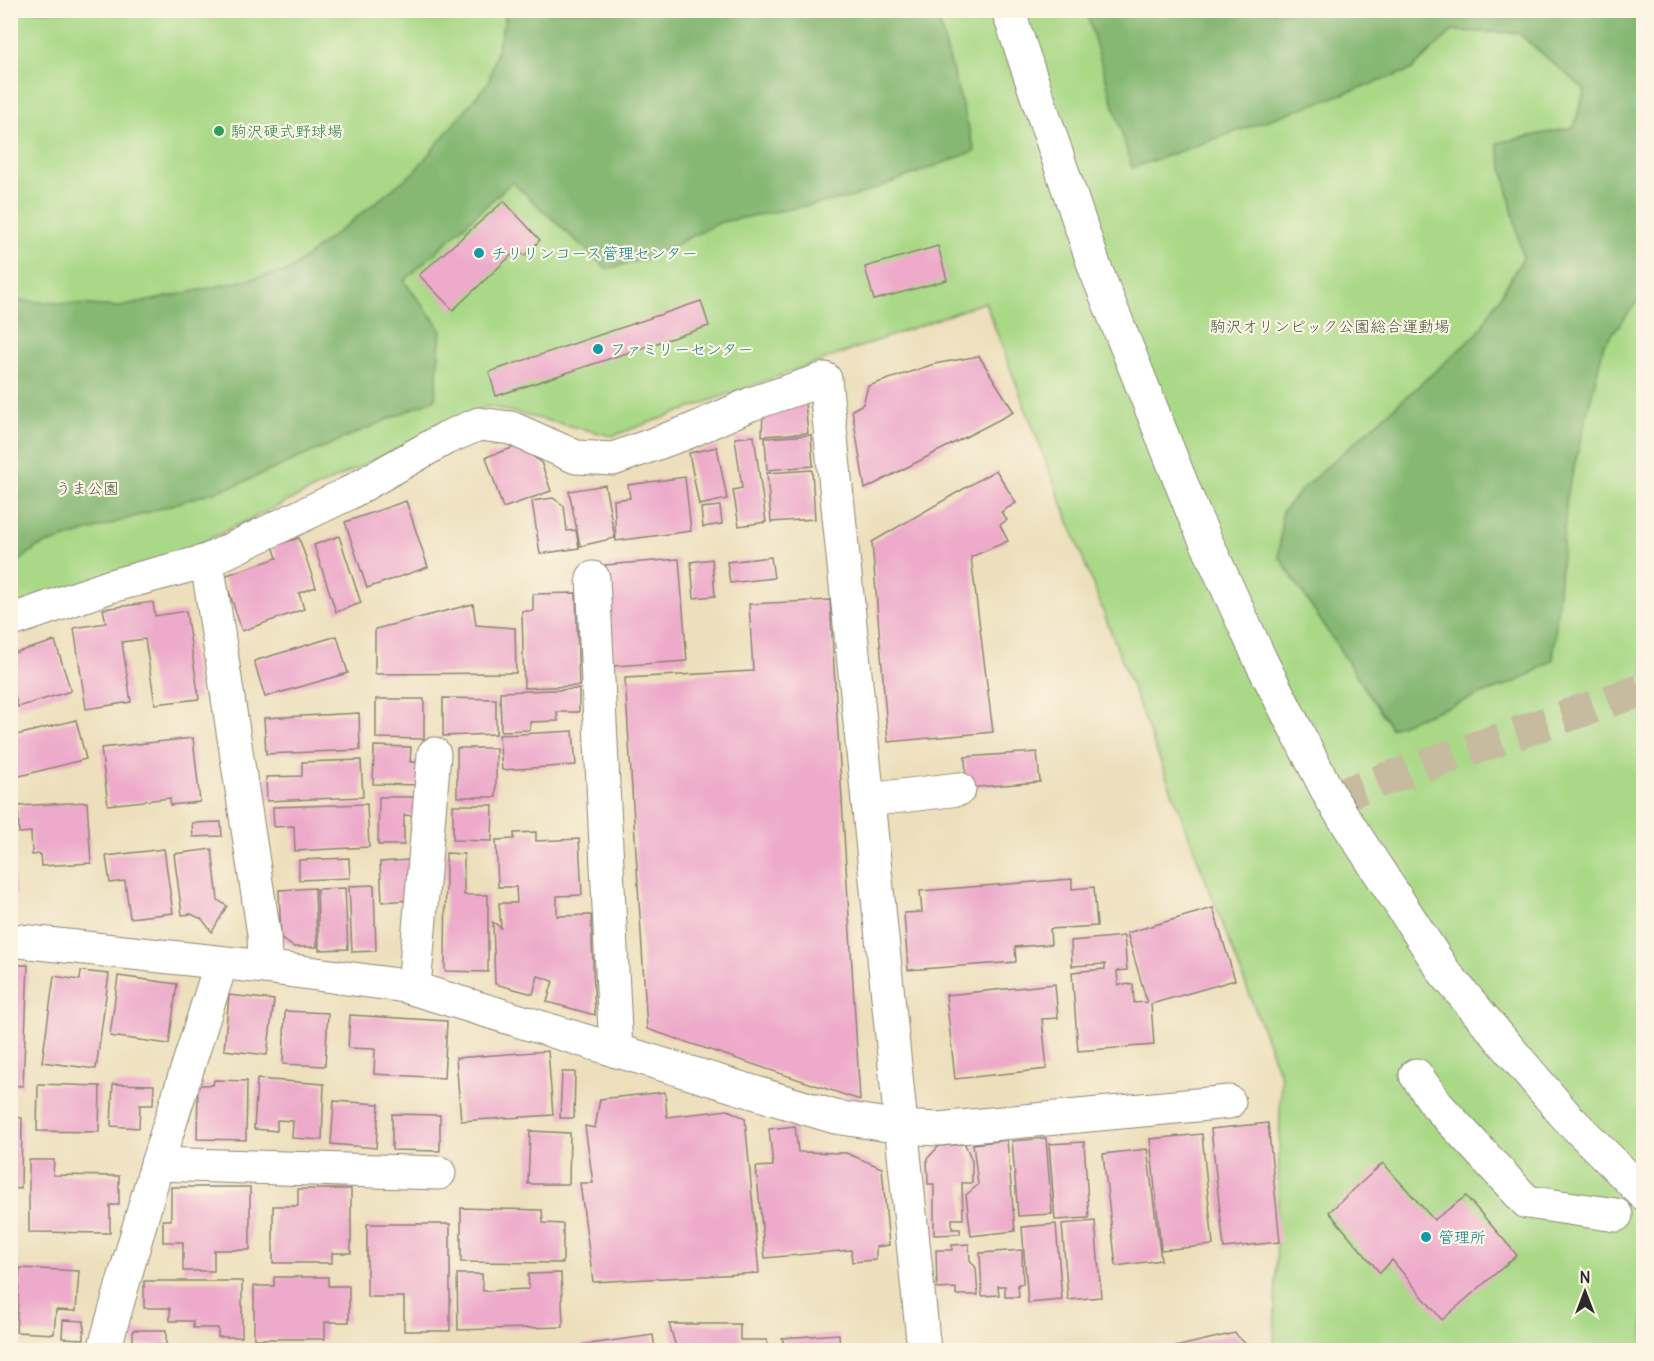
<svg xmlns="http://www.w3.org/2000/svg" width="1654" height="1361" viewBox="0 0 1654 1361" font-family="Delius,'Klee One',sans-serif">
	<rect width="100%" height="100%" fill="#fcf5e5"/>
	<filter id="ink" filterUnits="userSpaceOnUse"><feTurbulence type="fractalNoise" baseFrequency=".0167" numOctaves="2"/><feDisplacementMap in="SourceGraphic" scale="12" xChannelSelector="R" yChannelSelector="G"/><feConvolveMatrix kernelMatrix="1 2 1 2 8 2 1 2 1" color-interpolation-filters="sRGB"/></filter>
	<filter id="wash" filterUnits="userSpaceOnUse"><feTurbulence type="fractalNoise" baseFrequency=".008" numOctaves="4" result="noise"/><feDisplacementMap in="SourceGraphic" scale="24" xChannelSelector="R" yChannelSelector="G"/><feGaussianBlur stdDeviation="1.35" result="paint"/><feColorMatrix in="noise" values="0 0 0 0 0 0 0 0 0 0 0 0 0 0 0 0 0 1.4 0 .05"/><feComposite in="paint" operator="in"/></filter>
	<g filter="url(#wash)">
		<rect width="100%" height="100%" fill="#eddfbc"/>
		<path fill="#a9d886" stroke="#6a8258" stroke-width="1.5" d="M11 11H1643V1350H1274L1281 1077 985 302 612 436 487 406 111 586 11 619Z"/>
		<g fill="#86b873" stroke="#58724f" stroke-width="1.5">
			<path d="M507 11H936L975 151 853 197 721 222 646 259 607 269 512 182 404 281 441 329 435 399 239 484 37 547 11 568V300L120 307 288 271 414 172 489 81Z"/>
			<path d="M1086 11H1643V295L1604 344 1567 496 1553 660 1520 680 1391 728 1279 557 1282 512 1303 488 1478 333 1523 258 1497 143 1574 127 1585 90 1518 33 1452 31 1411 70 1132 168Z"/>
		</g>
		<g id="blocks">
			<g fill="#edaaca">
				<path d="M504 201 540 240 525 256 518 249 453 310 419 275Z"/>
				<path d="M938 246 947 280 874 300 865 267Z"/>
				<path d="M701 301 709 326 496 396 489 372Z"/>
				<path d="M979 356 1014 412 865 489 852 410 863 404 868 386 934 364Z"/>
				<path d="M805 403 808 433 762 436 763 411Z"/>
				<path d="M811 435 813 466 767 470 765 438Z"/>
				<path d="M754 436 766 522 739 526 733 490 742 488 735 438Z"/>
				<path d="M518 446 541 462 551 491 503 508 486 457Z"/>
				<path d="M717 447 727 499 699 505 689 453Z"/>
				<path d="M812 470 815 519 771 522 767 473Z"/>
				<path d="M996 470 1016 503 1001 512 1007 520 1000 525 1008 541 971 557 993 732 888 742 872 542Z"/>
				<path d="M685 477 691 531 616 541 614 500 630 498 628 485Z"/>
				<path d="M605 485 615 538 580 546 569 491Z"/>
				<path d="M553 498 564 506 567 531 576 530 579 548 540 554 532 501Z"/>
				<path d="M406 501 428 567 367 588 345 522Z"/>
				<path d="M720 506 722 524 703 527 701 508Z"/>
				<path d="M339 536 361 603 336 612 314 545Z"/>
				<path d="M299 538 316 587 299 593 304 609 242 631 224 576 277 558 273 546Z"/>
				<path d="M771 557 774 578 730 583 727 562Z"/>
				<path d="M679 559 687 661 614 666 605 565Z"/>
				<path d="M712 559 715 596 694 598 691 562Z"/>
				<path d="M576 593 579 686 524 688 522 611H533V594Z"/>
				<path d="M830 600 860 1100 647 1029 625 678 753 671 749 604Z"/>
				<path d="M153 602 155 616 186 611 199 699 155 704 145 639 122 642 131 702 86 709 74 628 106 623 103 609Z"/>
				<path d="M473 604 476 625 515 628 516 673 375 674V629Z"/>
				<path d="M337 636 348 673 265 697 254 661Z"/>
				<path d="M55 641 71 691 18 707 10 681V654Z"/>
				<path d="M579 689V712H557L558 721 530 722V730L501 731 500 692Z"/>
				<path d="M443 698 496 699V734L443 736Z"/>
				<path d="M376 699H424V739L376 738Z"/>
				<path d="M359 713 360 750 266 754 264 718Z"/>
				<path d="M76 720 86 759 12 778 10 759 18 757 13 736Z"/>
				<path d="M573 731 576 765 502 770 499 735Z"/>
				<path d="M193 738 200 802 170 805V798L108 805 101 748Z"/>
				<path d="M374 746 411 747 410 762H421V785L373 784Z"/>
				<rect x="457" y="748" width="39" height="49"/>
				<path d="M1037 752 1040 782 966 788 965 757Z"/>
				<path d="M361 760 363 797 267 801 266 777 302 776V762Z"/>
				<path d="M379 797H418V816L404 815V845H378Z"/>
				<path d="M87 802 91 863 41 866 40 854 32 855 31 832 19 833 18 806Z"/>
				<path d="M367 804 369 847 295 851 294 826 274 827 273 807Z"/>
				<path d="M453 805H493L492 841 453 840Z"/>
				<path d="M221 822 222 836 193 837 192 823Z"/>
				<path d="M536 832V841L579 839 582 895 557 896V916L591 915 595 1015 547 1002 553 981 538 976 533 994 495 984 493 922 501 928 499 903H517L516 887H498L496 840 514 839V833Z"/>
				<path d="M164 849 173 913 130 918 125 881 110 883 106 856Z"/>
				<path d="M212 849 218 900 227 906 212 932 202 919 191 914 182 915 174 854Z"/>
				<path d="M446 853 464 854V895H488V972L445 971Z"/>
				<path d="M349 858 350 878 299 880V860Z"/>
				<path d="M12 860 16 894 10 895V861Z"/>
				<path d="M409 860 411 900 382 902 380 862Z"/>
				<path d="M1072 879V889L1094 887 1097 926 1050 929 1051 944 1015 947 1016 962 908 970 904 913 922 912 920 891Z"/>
				<path d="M374 885 376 951 352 952 349 886Z"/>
				<path d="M315 888 317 947H294L281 939 279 890Z"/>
				<path d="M345 888 348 949 319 950 317 889Z"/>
				<path d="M1213 908 1235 980 1151 1004 1154 1045 1078 1051 1072 972 1105 969V964L1072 966 1071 941 1124 936 1127 970 1117 971 1118 985 1133 984 1134 1003 1147 1002 1127 933Z"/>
				<path d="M10 965H28L23 1086 10 1085Z"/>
				<path d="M81 971 109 974 96 1069 42 1062 54 976 80 980Z"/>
				<path d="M118 976 177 984 169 1044 110 1036Z"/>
				<path d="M1055 984 1058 1018 1042 1019 1047 1069 955 1079 946 995Z"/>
				<path d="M229 995 274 1000 267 1055 224 1050Z"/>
				<path d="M285 1011 328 1013 325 1066 283 1064Z"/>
				<path d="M350 1015 447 1021 444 1078 374 1074 375 1049 348 1048Z"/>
				<path d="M548 1051 553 1115 461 1121 456 1058Z"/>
				<path d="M562 1072H575L574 1118H560Z"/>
				<path d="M257 1079 324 1084 322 1140 292 1138 293 1121 277 1120V1131L254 1129Z"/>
				<path d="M214 1080 247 1081 246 1140 197 1139 198 1085H213Z"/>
				<path d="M38 1084 100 1086 99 1132 37 1131Z"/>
				<path d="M113 1084 154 1085 153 1105H140L139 1128 111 1126Z"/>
				<path d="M665 1092 667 1117 728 1110 745 1118 759 1273 593 1282 580 1183H593L585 1126 595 1128 600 1099Z"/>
				<path d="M334 1101 379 1104 376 1148 331 1144Z"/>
				<path d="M392 1114 440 1115V1151L392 1150Z"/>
				<path d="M10 1117 22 1118 21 1189 10 1188Z"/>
				<path d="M1268 1123 1280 1242 1224 1248 1211 1129Z"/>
				<path d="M795 1126 798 1152 846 1153 882 1168 889 1245 876 1247V1260L852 1262 851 1250 765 1258 756 1167 773 1166 769 1129Z"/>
				<path d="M530 1131 570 1133 569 1184H528Z"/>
				<path d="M1202 1134 1213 1245 1161 1250 1150 1139Z"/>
				<path d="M1046 1138 1052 1214 1018 1216 1012 1141Z"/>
				<path d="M1007 1140 1015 1231 971 1236 966 1195 978 1185 973 1144Z"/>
				<path d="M1084 1142 1089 1218 1055 1220 1049 1144Z"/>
				<path d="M965 1144 972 1161V1183H962L963 1219H952V1229H960V1234L934 1235V1184H928L927 1159 939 1146Z"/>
				<path d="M1147 1149 1161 1260 1116 1266 1103 1154Z"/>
				<path d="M29 1160H54L53 1175 119 1176V1205H110V1233L29 1232Z"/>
				<path d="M1383 1163 1434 1220 1466 1196 1517 1255 1442 1320 1392 1260 1380 1273 1329 1212Z"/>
				<path d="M171 1187H250V1250H214V1271H183V1242H163V1220H171Z"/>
				<path d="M298 1189H351V1253H332V1263H273V1206H298Z"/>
				<path d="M461 1208 542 1210 543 1223 563 1224V1263L461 1262Z"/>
				<path d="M1095 1221 1101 1297 1068 1300 1062 1224Z"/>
				<path d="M367 1224H450V1331H404V1297H367Z"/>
				<path d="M1056 1224 1062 1300 1028 1303 1022 1227Z"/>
				<path d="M969 1244 970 1260 976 1268 978 1295H956V1288L937 1289 936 1250H952V1245Z"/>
				<path d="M1022 1250 1023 1284H1018L1019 1297H1005V1286H998L999 1295 982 1296 980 1253Z"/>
				<path d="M20 1268 79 1271 76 1311 56 1310 54 1334 16 1332Z"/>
				<path d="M561 1273 563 1327 458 1330 457 1274H482L483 1291 529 1289 528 1274Z"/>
				<path d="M274 1277H328V1286H349V1322H325V1339H254V1286H274Z"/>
				<path d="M144 1281H242V1337H218V1328H193V1321H170V1308H144Z"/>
				<path d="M63 1320 84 1321V1339L62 1338Z"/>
				<path d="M669 1324H740V1340H767V1350H677Z"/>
				<rect x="133" y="1330" width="33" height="15"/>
				<path d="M1235 1333 1251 1350H1162Z"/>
				<path d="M839 1334 840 1350H786L782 1338Z"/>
				<path d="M653 1335 655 1350H582V1345Z"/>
				<rect x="343" y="1347" width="55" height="3"/>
			</g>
		</g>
	</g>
	<g filter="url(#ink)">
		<use href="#blocks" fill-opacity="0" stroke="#8c8574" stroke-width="1.5"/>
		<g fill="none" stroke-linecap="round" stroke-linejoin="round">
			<path stroke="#c6bb9f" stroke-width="33" stroke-dasharray="33 16" stroke-linecap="butt" d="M1331 798 1644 689"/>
			<defs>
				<g id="minor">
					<path d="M1008 10 1095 268 1194 515 1261 661 1331 798 1445 973 1566 1116 1644 1194"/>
					<path d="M207 561 264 934 265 967"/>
					<path d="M593 578 616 1051"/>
					<path d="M10 621 111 586 207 561 347 494 446 438 479 424 511 428 576 457 613 459 688 432 751 404 825 379 924 1350"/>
					<path d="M868 800 959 789"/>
					<path d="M10 940 265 967 405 986 835 1117 901 1127 938 1129 1229 1102"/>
					<path d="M414 988 434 754"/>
					<path d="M1416 1075 1437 1105 1527 1202 1616 1215"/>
					<path d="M157 1164 439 1173"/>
					<path d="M104 1350 157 1164 221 963"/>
				</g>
			</defs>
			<use href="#minor" stroke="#8c8574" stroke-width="35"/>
			<use href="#minor" stroke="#fff" stroke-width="33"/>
		</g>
	</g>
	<circle fill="#2e9e5b" stroke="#fcf5e5" stroke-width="2" cx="219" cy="131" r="6"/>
	<g fill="#0f9aa8" stroke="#fcf5e5" stroke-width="2">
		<circle cx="479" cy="253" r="6"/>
		<circle cx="598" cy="349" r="6"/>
		<circle cx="1426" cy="1237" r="6"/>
	</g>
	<g text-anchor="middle" stroke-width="4.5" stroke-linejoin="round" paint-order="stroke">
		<g font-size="16" fill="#27864d" stroke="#fcf5e5" text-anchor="start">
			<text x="231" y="137">駒沢硬式野球場</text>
		</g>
		<g font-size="16" fill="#0d838f" stroke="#fcf5e5" text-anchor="start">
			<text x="491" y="259">チリリンコース管理センター</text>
			<text x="610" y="355">ファミリーセンター</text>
			<text x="1438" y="1243">管理所</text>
		</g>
		<g font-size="16" fill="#4a5642" stroke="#fcf5e5">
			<text x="1330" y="332">駒沢オリンピック公園総合運動場</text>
			<text x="87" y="494">うま公園</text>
		</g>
	</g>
	<rect width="1654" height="1361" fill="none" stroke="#fcf5e5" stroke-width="36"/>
	<g transform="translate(1585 1292)" stroke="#fcf5e5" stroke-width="4.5" paint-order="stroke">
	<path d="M0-4.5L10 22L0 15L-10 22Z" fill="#2b2b2b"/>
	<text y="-9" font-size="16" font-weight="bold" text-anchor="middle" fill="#2b2b2b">N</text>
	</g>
</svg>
